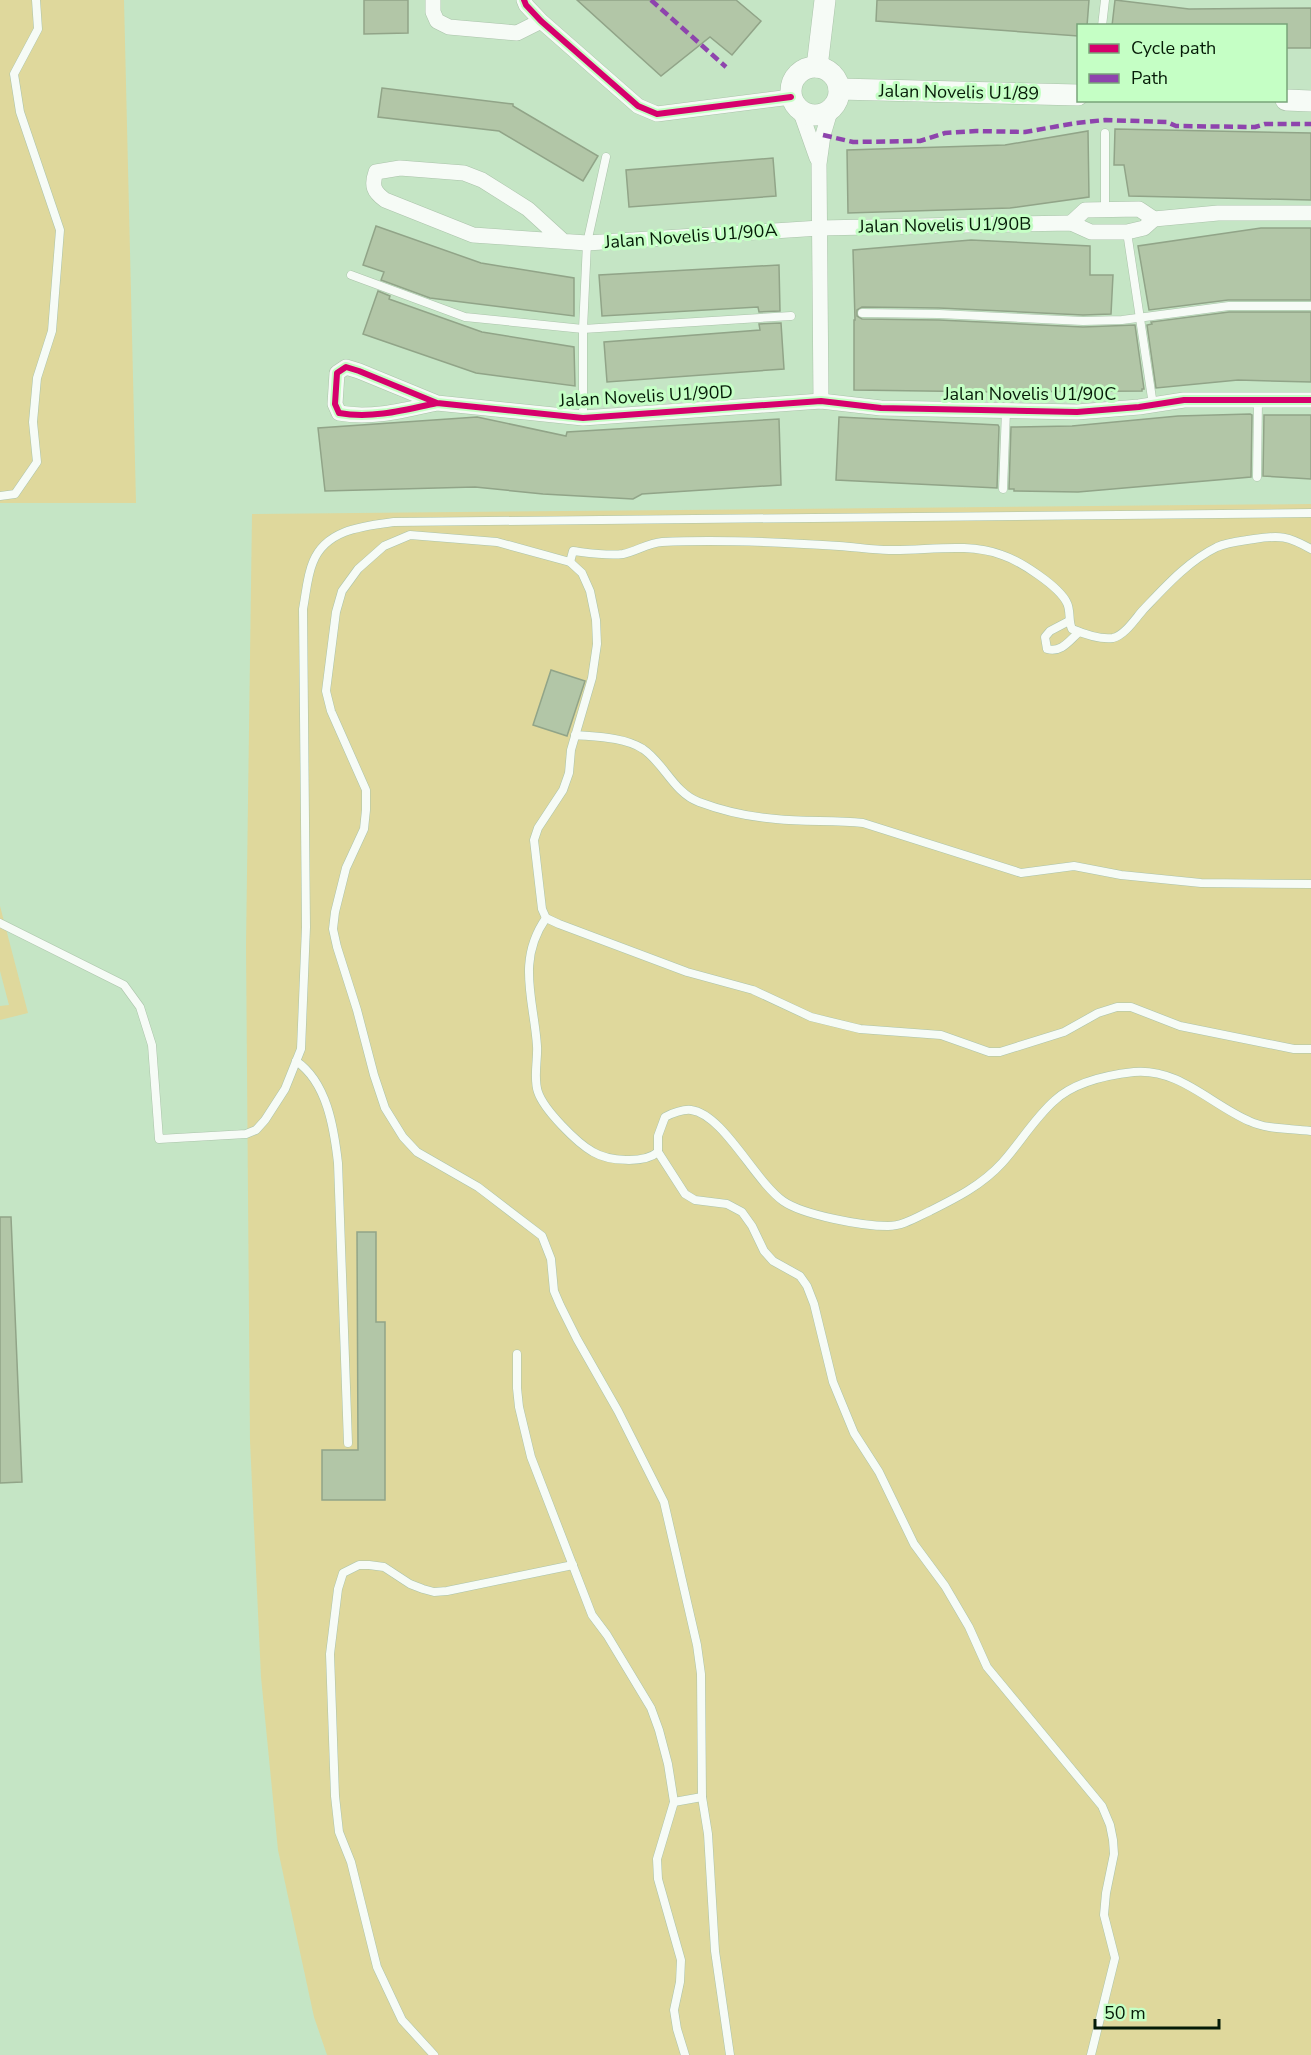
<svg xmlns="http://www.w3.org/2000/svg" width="1311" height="2055" viewBox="0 0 1311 2055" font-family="'Nunito Sans',sans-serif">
	<rect width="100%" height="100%" fill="#c5e5c5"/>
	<g fill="#dfd89c">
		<path d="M0 0H124L136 503H0Z"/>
		<path d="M1311 504V2055H327L314 2017 278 1850 261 1677 250 1441 246 946 252 514Z"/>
		<path d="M0 906 28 1013 0 1020V1006L9 1005 0 971Z"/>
	</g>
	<g fill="#b2c6a7" stroke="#91a488" stroke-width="1.5">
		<path d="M364 0H408V33L364 34Z"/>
		<path d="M577 0H736L761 21 732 55 710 37 661 76Z"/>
		<path d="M877 0H1089L1087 26H1078V36L876 21Z"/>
		<path d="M1115 0 1189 9 1311 8V48H1286V26H1112Z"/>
		<path d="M382 88 513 104V106L598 156 583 181 499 131 378 117Z"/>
		<path d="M1115 129 1311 133V200L1129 196 1124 165H1114Z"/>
		<path d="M1088 131 1089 197 1010 208 848 213 847 150 1005 145Z"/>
		<path d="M773 158 776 196 629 207 626 170Z"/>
		<path d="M376 226 481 263 574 278V316L430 298 381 280 384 272 363 265Z"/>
		<path d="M1261 228H1311V300H1228L1149 310 1138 246Z"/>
		<path d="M971 240 1090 246V275H1113L1111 314 1083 315 939 308 862 307 857 310V316L862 319 939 320 1083 327 1135 325 1144 389H1142V391L996 392 854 390V320H855L853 250Z"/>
		<path d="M779 265 780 311 759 312 758 307 602 316 599 275Z"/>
		<path d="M378 291 390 296 389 299 482 332 574 347 575 386 476 373 363 334Z"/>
		<path d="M1229 312H1311V382L1238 380 1156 388 1147 325 1152 324 1151 322Z"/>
		<path d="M781 323 784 369 607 382 604 342 760 330 759 324Z"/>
		<path d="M1250 414 1252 415 1251 477 1078 492 1014 491V489H1009L1011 427 1072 426 1178 416Z"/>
		<path d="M1264 415H1311V479L1263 476Z"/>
		<path d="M477 417 566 436 567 432 779 419 781 485 642 494 633 499 543 494 475 487 325 491 318 428Z"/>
		<path d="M839 417 998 425 999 427 997 488 836 480Z"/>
		<path d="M551 670 585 681 567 736 533 725Z"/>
		<path d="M0 1217H11L22 1482 0 1483Z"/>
		<path d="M357 1232H376V1322H385V1500H322V1450H358Z"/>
	</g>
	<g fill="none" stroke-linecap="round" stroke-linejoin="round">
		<defs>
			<g id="lane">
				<path d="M1102 26 1105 0"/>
				<path d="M1105 133V208"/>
				<path d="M1127 232 1153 405"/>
				<path d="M351 275 465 317 583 329 791 316"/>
				<path d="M862 313 939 314 1083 321 1122 320 1229 306H1311"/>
				<path d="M583 418V329L587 243 606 157"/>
				<path d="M1257 477 1258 400"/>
				<path d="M1003 489 1006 411"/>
				<path d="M0 496 15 494 37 462 33 422 37 378 52 331 60 230 20 112 14 74 38 29 36 0"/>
				<path d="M570 562 573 551C589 553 607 556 623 554 637 551 648 543 662 542 721 539 780 542 839 546 856 547 873 550 889 550 926 551 967 542 1002 555 1020 561 1059 586 1067 603 1071 611 1068 621 1072 629 1084 634 1100 640 1113 638 1125 635 1135 619 1143 610 1165 587 1188 561 1217 547 1228 542 1242 541 1254 539 1280 535 1288 536 1311 549"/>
				<path d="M1069 621 1050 631 1045 637 1047 649C1061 653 1069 641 1079 632"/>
				<path d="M575 735C597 737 624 737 643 749 664 763 674 793 699 802 723 811 750 817 776 819 805 822 834 820 863 823L1021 873 1074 866 1121 875 1201 883 1311 884"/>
				<path d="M546 918C516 961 534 1000 537 1046 538 1060 533 1078 538 1092 544 1110 577 1143 593 1152 608 1161 644 1164 658 1152V1136L665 1117C673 1113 682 1109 691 1110 723 1114 754 1180 783 1201 803 1215 862 1226 888 1226 903 1226 917 1217 930 1211 956 1198 982 1185 1002 1163 1020 1143 1034 1119 1054 1101 1074 1082 1107 1075 1134 1072 1179 1068 1210 1104 1249 1121 1268 1130 1290 1128 1311 1131"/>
				<path d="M0 923 124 985 140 1007 152 1045 159 1139 246 1134 256 1130 265 1120 285 1089 301 1049 306 927 303 609C306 594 307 576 313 562 326 529 364 526 394 522L1311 513"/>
				<path d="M296 1061C327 1082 334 1128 338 1163L348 1443"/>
				<path d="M658 1152 685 1194 695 1200 727 1204 742 1212 752 1226 764 1251 773 1261 800 1276 807 1286 814 1304 833 1382 854 1433 879 1472 914 1544 945 1586 969 1627 987 1667 1102 1806 1110 1825 1113 1840 1114 1854 1106 1893 1104 1915 1115 1958 1091 2055"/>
				<path d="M517 1354V1388L519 1407 531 1457 592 1615 607 1635 651 1708 659 1730 668 1764 674 1802 657 1859 658 1879 681 1960 680 1982 674 2010 677 2029 685 2055"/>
				<path d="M674 1802 702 1797"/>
				<path d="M434 2055 402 2020 377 1967 351 1862 339 1832 335 1796 330 1654 338 1589 343 1573 359 1565H369L384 1567 410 1584 423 1589 434 1592 447 1591 573 1565"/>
				<path d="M730 2055 715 1951 708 1834 702 1797 701 1674 697 1645 664 1502 618 1411 577 1339 560 1305 554 1291 551 1259 542 1236 478 1187 417 1152 403 1137 385 1108 374 1075 357 1010 337 947 333 929 335 912 346 868 364 829 366 810V790L331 711 326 691 336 612 342 591 358 569 384 546 410 535 497 542 570 562 582 573 590 591 596 620 597 644 592 678 571 750 569 773 563 790 538 828 534 840 542 909 546 918 559 924 687 972 753 990 811 1017 860 1029 941 1035 989 1052H1000L1064 1032 1098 1013 1117 1007H1131L1180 1026 1294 1049H1311"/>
			</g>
			<g id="street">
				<path d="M433 0V12L437 21 449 27 517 33 541 21"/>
				<path d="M524 0 526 5 541 21 638 106 657 114 791 97"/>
				<path d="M800 110 817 158"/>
				<path d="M1071 223 1085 210 1139 209 1154 219 1218 213H1311"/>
				<path d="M562 240 528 209 482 180 464 173 400 168 376 172C371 186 374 192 385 200L473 235 587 243 820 228 1071 223 1091 232H1127L1144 228 1154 219"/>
				<path d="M821 401 819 164 823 135 831 108"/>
				<path d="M437 403C405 410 372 419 339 413L335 404 337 373 346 367 359 371 437 403 583 418 821 401 881 408 1077 412 1139 407 1184 400H1311"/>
			</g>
			<g id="secondary">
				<path d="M817 67 825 0"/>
				<circle cx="815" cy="91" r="24"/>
				<path d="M839 89 1078 95"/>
				<path d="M1286 100 1311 101"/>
			</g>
		</defs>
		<use href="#lane" stroke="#aac3aa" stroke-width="9"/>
		<use href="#street" stroke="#aac3aa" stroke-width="16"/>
		<use href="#secondary" stroke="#aac3aa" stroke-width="22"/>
		<use href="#lane" stroke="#f6fbf6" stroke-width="8"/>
		<use href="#street" stroke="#f6fbf6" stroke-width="15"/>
		<use href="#secondary" stroke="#f6fbf6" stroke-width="21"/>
		<g stroke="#8e44ad" stroke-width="4.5" stroke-dasharray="9 4.5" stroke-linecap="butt">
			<path d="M651 0 726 67"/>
			<path d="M823 135 853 142 920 141 945 133 976 131 1025 132 1076 123 1105 120 1167 122 1176 126 1255 127 1265 124H1311"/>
		</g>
		<defs>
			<g id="cycleway">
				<path d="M524 0 526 5 541 21 638 106 657 114 791 97"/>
				<path d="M437 403C405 410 372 419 339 413L335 404 337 373 346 367 359 371 437 403 583 418 821 401 881 408 1077 412 1139 407 1184 400H1311"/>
			</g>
		</defs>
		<use href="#cycleway" stroke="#c5ffc5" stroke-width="10"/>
		<use href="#cycleway" stroke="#d6006c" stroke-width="6"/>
	</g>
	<g text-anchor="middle" stroke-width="6" stroke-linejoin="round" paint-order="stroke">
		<g font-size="18" fill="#051b07" stroke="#c5ffc5">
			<text transform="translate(959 92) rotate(1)" y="6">Jalan Novelis U1/89</text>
			<text transform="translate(945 225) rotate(-1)" y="6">Jalan Novelis U1/90B</text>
			<text transform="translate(691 236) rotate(-4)" y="6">Jalan Novelis U1/90A</text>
			<text x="1030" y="400">Jalan Novelis U1/90C</text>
			<text transform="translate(646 396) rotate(-3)" y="6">Jalan Novelis U1/90D</text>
		</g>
	</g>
	<rect x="1077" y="24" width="210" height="78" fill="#c5ffc5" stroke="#78a479" stroke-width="1.5"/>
	<rect x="1089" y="44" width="30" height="9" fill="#d6006c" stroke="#78a479" stroke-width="1.5"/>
	<text x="1131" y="54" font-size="18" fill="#051b07">Cycle path</text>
	<rect x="1089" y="74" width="30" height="9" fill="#8e44ad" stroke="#78a479" stroke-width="1.5"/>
	<text x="1131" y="84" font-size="18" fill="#051b07">Path</text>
	<path d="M1095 2019v9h124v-9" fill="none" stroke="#051b07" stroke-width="3"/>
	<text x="1104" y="2019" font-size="18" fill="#051b07" stroke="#c5ffc5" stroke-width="4.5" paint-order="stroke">50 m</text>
</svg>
